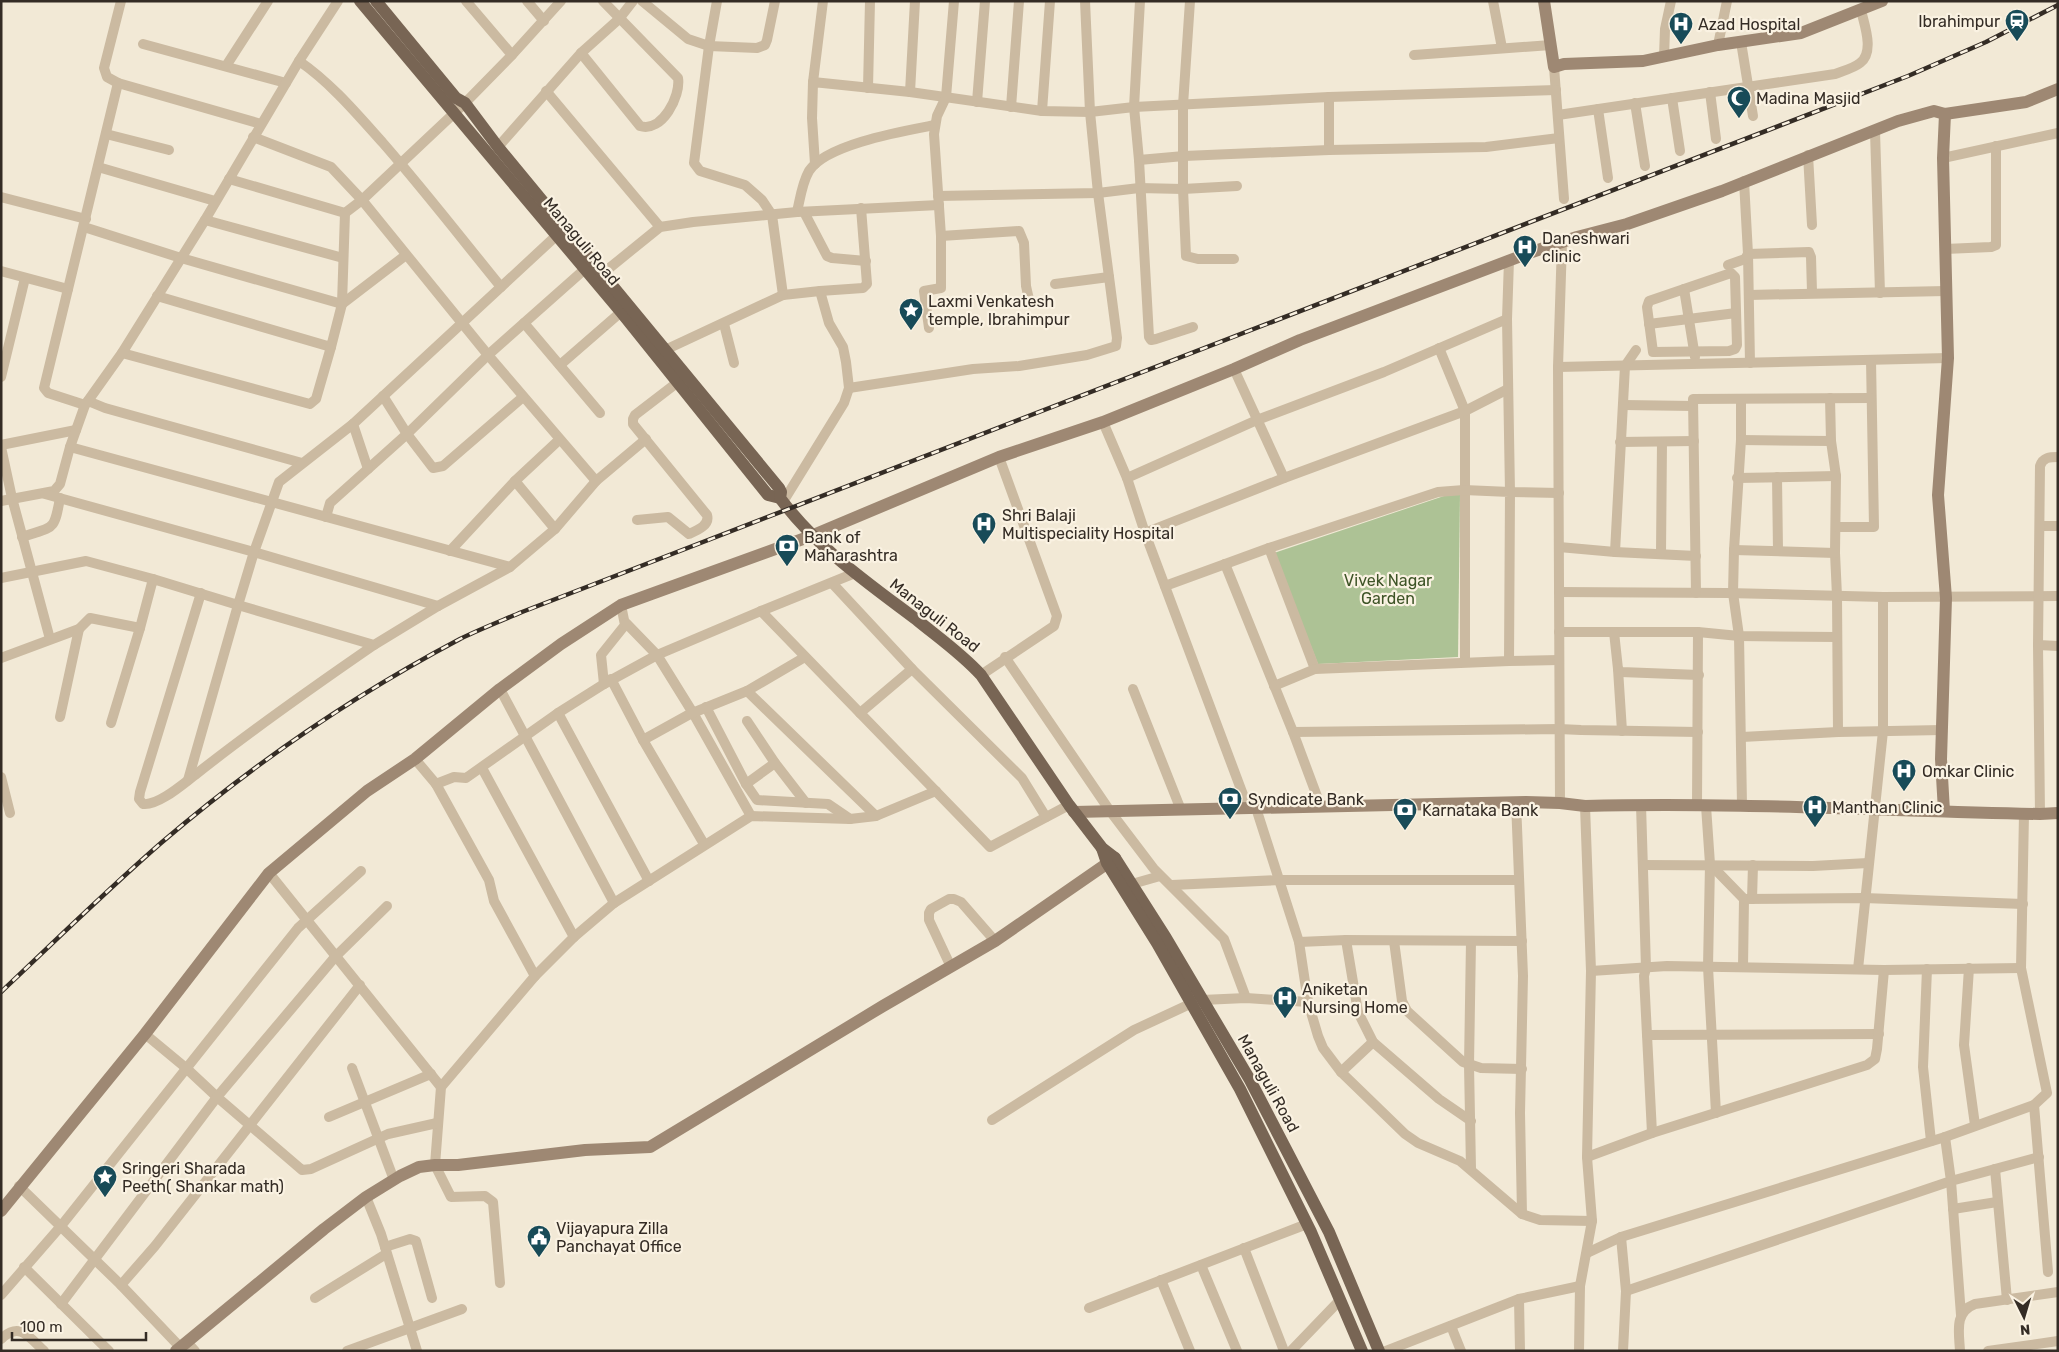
<svg xmlns="http://www.w3.org/2000/svg" width="2059" height="1352" viewBox="0 0 2059 1352" font-family="Rubik,sans-serif">
	<rect width="100%" height="100%" fill="#f2e9d6"/>
	<path fill="#adc295" d="M1460 494 1458 657 1318 664 1274 553 1444 496Z"/>
	<g fill="none" stroke-linecap="round" stroke-linejoin="round">
		<g stroke="#cbbaa1" stroke-width="10">
			<path d="M527 1 544 21"/>
			<path d="M642 1 688 39 709 46 757 48 765 45 767 40 775 1"/>
			<path d="M717 1 709 46 694 163 700 171 745 185 762 200 772 215 783 295 820 291 829 323 843 347 846 362 849 388 844 403 783 502"/>
			<path d="M1140 1 1134 107 1139 160 1149 337 1151 340 1156 339 1193 327"/>
			<path d="M1190 1 1183 105V189L1186 256 1198 259H1234"/>
			<path d="M1493 1 1502 48"/>
			<path d="M1741 42 1753 116"/>
			<path d="M143 44 286 83"/>
			<path d="M1718 45 1727 1"/>
			<path d="M581 53 640 126C662 133 681 96 678 78L603 1"/>
			<path d="M512 55 561 1"/>
			<path d="M1414 55 1551 45"/>
			<path d="M1664 57 1665 29 1671 1"/>
			<path d="M299 61C331 83 357 114 383 143 424 190 462 239 501 287"/>
			<path d="M226 66 268 1"/>
			<path d="M1554 67 1564 199"/>
			<path d="M813 82 823 1"/>
			<path d="M118 83 107 77 104 68 121 1"/>
			<path d="M868 88 870 1"/>
			<path d="M546 91 660 227"/>
			<path d="M910 92 915 1"/>
			<path d="M1710 92 1716 139"/>
			<path d="M1329 97V150"/>
			<path d="M1672 98 1680 151"/>
			<path d="M977 102 985 1"/>
			<path d="M1635 103 1645 166"/>
			<path d="M1011 107 1019 1"/>
			<path d="M1598 109 1608 178"/>
			<path d="M1042 111 1050 1"/>
			<path d="M1558 115 1835 74C1843 71 1854 68 1860 63 1875 52 1864 24 1861 10"/>
			<path d="M1875 131 1880 293"/>
			<path d="M106 134 169 150"/>
			<path d="M253 137 331 167 362 200 488 355 407 434 330 503 326 517"/>
			<path d="M498 147 581 53 619 19 633 1"/>
			<path d="M1808 155 1812 225"/>
			<path d="M1943 158 2058 133"/>
			<path d="M1139 160 1184 156 1329 150 1486 147 1559 138"/>
			<path d="M815 164 812 118 813 82 910 92 1042 111 1090 112 1134 107 1329 97 1556 90"/>
			<path d="M98 167 215 201"/>
			<path d="M229 179 345 213 362 200 465 103 512 55 466 1"/>
			<path d="M1744 181 1748 254 1750 363"/>
			<path d="M938 196 1098 193 1139 188 1183 189 1237 186"/>
			<path d="M1 197 86 219"/>
			<path d="M797 212C800 199 802 183 809 171 826 144 904 131 935 125"/>
			<path d="M804 212 827 256 832 258 866 261"/>
			<path d="M205 220 343 258"/>
			<path d="M84 227 181 258 342 304 406 255"/>
			<path d="M941 236 1019 231 1024 243 1026 286 1030 304"/>
			<path d="M1945 249 1991 247 1996 245V146"/>
			<path d="M1509 260 1507 319 1510 492 1559 493"/>
			<path d="M1728 265 1745 259 1748 254 1809 252 1811 257 1812 292"/>
			<path d="M585 269 488 355 596 481 646 439"/>
			<path d="M1 271 68 289 44 388 48 393 85 405"/>
			<path d="M1731 273 1735 277 1737 345 1735 349 1729 351 1653 352 1647 307 1649 301Z"/>
			<path d="M602 274 660 227 693 222 797 212 939 205"/>
			<path d="M1055 284 1109 277"/>
			<path d="M68 289 118 83 261 124"/>
			<path d="M1684 289 1695 357"/>
			<path d="M820 291 863 288 867 284 861 208"/>
			<path d="M1749 295 1946 291"/>
			<path d="M157 296 331 347 342 304 345 213"/>
			<path d="M524 323 600 413"/>
			<path d="M724 324 734 363"/>
			<path d="M1649 324 1736 313"/>
			<path d="M929 328 924 291 941 288V236L934 134 937 116 946 97 954 1"/>
			<path d="M1439 348 1465 411V662"/>
			<path d="M665 350 783 295"/>
			<path d="M122 353 310 404 316 399 331 347"/>
			<path d="M560 365 621 312"/>
			<path d="M1558 367 1948 358"/>
			<path d="M1234 369 1284 478"/>
			<path d="M1 377 25 278"/>
			<path d="M849 388 973 369 1019 366 1087 355 1116 346 1117 338 1098 193 1090 112 1085 1"/>
			<path d="M383 396 407 434 433 468 443 466 523 397"/>
			<path d="M1830 398 1831 441 1836 476 1835 553 1837 596 1838 732"/>
			<path d="M1741 399V440L1734 550 1733 593 1739 636 1742 805"/>
			<path d="M88 401 105 408 302 463"/>
			<path d="M1624 405 1693 406"/>
			<path d="M1103 422 1127 478 1145 533 1284 478 1465 411 1508 389"/>
			<path d="M353 424 556 236"/>
			<path d="M1741 440 1831 441"/>
			<path d="M1620 442 1694 441"/>
			<path d="M1 445 76 430"/>
			<path d="M1 447 12 498 50 639"/>
			<path d="M70 447 510 567"/>
			<path d="M368 469 353 424 279 482 254 552 438 606"/>
			<path d="M1777 477 1778 551"/>
			<path d="M1127 478 1257 420 1384 372 1507 319"/>
			<path d="M1737 478 1836 476"/>
			<path d="M515 481 559 440"/>
			<path d="M1 501 54 491 60 484 70 447 85 405 122 353 205 220 299 61 338 1"/>
			<path d="M637 520 668 517 689 534C698 530 710 525 707 515L633 424V419L635 415 678 382"/>
			<path d="M2040 526H2058"/>
			<path d="M1836 527H1874L1871 360"/>
			<path d="M555 529 596 481"/>
			<path d="M1145 533 1248 808"/>
			<path d="M22 537C54 526 54 532 60 498"/>
			<path d="M1559 547 1615 552 1696 556"/>
			<path d="M1734 550 1835 553"/>
			<path d="M1615 552 1625 366 1636 350"/>
			<path d="M1661 553 1662 442"/>
			<path d="M1225 564 1293 732 1321 807"/>
			<path d="M855 573 761 611 990 847 1069 805"/>
			<path d="M1 578 86 561 153 579"/>
			<path d="M832 583 912 669 1022 778 1046 817"/>
			<path d="M1165 586 1269 548"/>
			<path d="M1559 592 1727 593 1883 597 2058 596"/>
			<path d="M201 593 140 792 139 799 143 804C158 806 183 784 195 775 253 729 313 687 374 645"/>
			<path d="M1696 593 1693 399 1871 398"/>
			<path d="M621 605 625 625 601 655 604 684 657 655 761 611"/>
			<path d="M626 623 657 655 693 713 751 816"/>
			<path d="M1559 632H1698L1739 636 1836 637"/>
			<path d="M1614 632 1618 669 1621 672 1699 675"/>
			<path d="M2038 645 2058 646"/>
			<path d="M805 657 747 691 876 816"/>
			<path d="M1005 657 1110 811 1154 869 1224 939 1246 998"/>
			<path d="M1 658 79 629 90 618 140 628 153 579 238 605 254 552 45 494"/>
			<path d="M1509 661 1315 669 1269 548 1438 492 1464 490 1510 492 1509 661 1559 660"/>
			<path d="M1618 669 1622 731"/>
			<path d="M981 675 1054 626 1057 616 999 457"/>
			<path d="M611 679 643 740 704 844"/>
			<path d="M604 684 558 713 649 881"/>
			<path d="M1274 686 1315 669"/>
			<path d="M500 689 614 903"/>
			<path d="M1133 689 1181 810"/>
			<path d="M706 707 746 784 757 800 828 804 850 819"/>
			<path d="M860 713 912 669"/>
			<path d="M60 717 79 629"/>
			<path d="M747 721 775 763 806 803"/>
			<path d="M111 723 140 628"/>
			<path d="M1293 732 1559 729 1581 730 1698 732"/>
			<path d="M1742 737 1838 732 1942 730"/>
			<path d="M643 740 690 714 747 691"/>
			<path d="M415 759 436 784 454 777 466 778 558 713"/>
			<path d="M482 768 574 937"/>
			<path d="M1 777 10 813"/>
			<path d="M188 780 238 605 374 645 438 606 510 567 555 529 515 481 450 551"/>
			<path d="M436 784 489 880 494 901 535 976"/>
			<path d="M746 784 775 763"/>
			<path d="M1516 802 1523 976 1520 1113 1522 1214"/>
			<path d="M1560 803 1558 367 1562 243"/>
			<path d="M1641 805 1646 968 1644 976 1652 1133"/>
			<path d="M1697 806 1698 632"/>
			<path d="M1706 806 1710 864 1744 899 1743 967"/>
			<path d="M1256 808 1299 942 1308 1002 1318 1036 1323 1048 1341 1072 1405 1134 1418 1143 1460 1161 1522 1214 1540 1220 1592 1221"/>
			<path d="M2040 814 2038 645 2040 466C2043 457 2050 457 2058 457"/>
			<path d="M1710 864 1708 967 1716 1113"/>
			<path d="M1643 865 1813 866 1868 863"/>
			<path d="M269 873 441 1087"/>
			<path d="M1132 884 1160 876"/>
			<path d="M1172 885 1280 880H1519"/>
			<path d="M1744 899 1864 898 2023 904"/>
			<path d="M1752 899 1753 865"/>
			<path d="M1346 940 1358 1012 1373 1042 1439 1099 1471 1121"/>
			<path d="M1394 941 1402 1001 1407 1011 1463 1062 1481 1068 1522 1069"/>
			<path d="M1471 941 1469 1065 1471 1169"/>
			<path d="M1299 942 1346 940 1522 941"/>
			<path d="M951 967 929 920V913L931 909 949 899H954L961 902 995 941"/>
			<path d="M1969 968 1964 1045 1975 1125"/>
			<path d="M1858 969 1883 731V597"/>
			<path d="M1927 969 1923 1067 1931 1141"/>
			<path d="M1591 971 1667 966 1884 970 2021 968"/>
			<path d="M145 1034 186 1068 217 1097 335 957 387 906"/>
			<path d="M1647 1035 1879 1034"/>
			<path d="M352 1068 394 1180"/>
			<path d="M1341 1072 1373 1042"/>
			<path d="M2034 1105 2048 1272"/>
			<path d="M329 1117 431 1074"/>
			<path d="M992 1120 1134 1030 1190 1004 1202 1000 1246 998 1308 1002"/>
			<path d="M1587 1157 1652 1133 1867 1065 1875 1059 1877 1049 1884 970"/>
			<path d="M1995 1169 2007 1300"/>
			<path d="M19 1186 121 1285 180 1347"/>
			<path d="M366 1197 381 1234 417 1351"/>
			<path d="M1953 1209 1997 1202"/>
			<path d="M1621 1237 1626 1291 1623 1351"/>
			<path d="M385 1247 410 1239 416 1241 432 1298"/>
			<path d="M1244 1248 1284 1351"/>
			<path d="M1587 1253 1621 1237 1945 1137 2034 1105 2047 1093 2021 968 2024 814"/>
			<path d="M1201 1265 1237 1351"/>
			<path d="M24 1267 109 1351"/>
			<path d="M1161 1280 1190 1351"/>
			<path d="M500 1283 493 1202 485 1196 451 1197 435 1165 441 1087 535 976 574 937 614 903 751 816 850 819 876 816 936 791"/>
			<path d="M121 1285 155 1246 360 985"/>
			<path d="M1626 1291 1951 1181 1945 1137"/>
			<path d="M1 1295 61 1226 298 928 361 871"/>
			<path d="M315 1298 386 1254"/>
			<path d="M1519 1299 1520 1351"/>
			<path d="M61 1304 217 1097 302 1170 311 1169 388 1134 437 1123"/>
			<path d="M1089 1308 1307 1224"/>
			<path d="M1961 1315 1951 1181 2039 1157"/>
			<path d="M1451 1326 1461 1351"/>
			<path d="M1 1339C20 1321 29 1337 44 1351"/>
			<path d="M187 1342 195 1351"/>
			<path d="M347 1351 462 1309"/>
			<path d="M1291 1351 1340 1300"/>
			<path d="M1386 1351 1519 1299 1580 1286"/>
			<path d="M1579 1351 1580 1286 1592 1221 1587 1157 1591 971 1585 806"/>
			<path d="M1960 1351C1959 1332 1954 1312 1975 1304L2058 1292"/>
			<path d="M1988 1351 2058 1341"/>
		</g>
		<g stroke="#9e8873" stroke-width="12">
			<path d="M1544 1 1554 67 1564 64 1643 61 1718 45 1801 33 1882 1"/>
			<path d="M1945 114 2026 102 2058 89"/>
			<path d="M1074 812 1526 802 1560 803 1585 806C1737 802 1888 811 2040 814L2058 813"/>
			<path d="M1 1211 145 1034 269 873 367 791 415 759 500 689 561 644 621 605 811 536 999 457 1103 422 1234 369 1300 340 1529 253 1577 237 1627 224 1722 191 1898 121 1934 111 1945 114 1943 158 1948 358 1938 495 1946 598 1941 759 1944 811"/>
			<path d="M176 1351 324 1229 366 1197 400 1176 419 1167 435 1165H458L585 1150 650 1147 883 1006 995 941 1115 858"/>
		</g>
		<g stroke="#786554" stroke-width="12">
			<path d="M360 1 621 312 768 495 780 498"/>
			<path d="M376 1 456 98 465 103 498 147 779 488 781 492 780 498C817 548 868 583 917 620 939 638 962 654 981 675L1069 805 1102 848 1115 858 1166 938 1250 1080 1329 1232 1379 1351"/>
			<path d="M1102 848 1107 863 1157 943 1240 1089 1311 1232 1362 1351"/>
		</g>
		<defs>
			<path id="rail" d="M1 992C54 942 106 891 161 843 252 765 354 695 460 639 480 629 501 621 522 612L1908 76 1986 42 2058 5"/>
		</defs>
		<use href="#rail" stroke="#342c25" stroke-width="4.5"/>
		<use href="#rail" stroke="#faf2e2" stroke-width="2.5" stroke-dasharray="8" stroke-linecap="butt"/>
	</g>
	<defs>
		<symbol id="station-pin" viewBox="-11 -11 22 30"><path d="M0 17L-7.5 6A9.5 9.5 0 1 1 7.5 6Z" fill="#184b58" stroke="#faf2e2"/><path d="M-3-6H3Q5-6 5-4V2Q5 4 3 4L4.5 6H3L1.5 4h-3L-3 6H-4.5L-3 4Q-5 4-5 2V-4Q-5-6-3-6ZM-3.5-4v3h7v-3ZM-3.5 1v1.5H-2V1ZM2 1v1.5H3.5V1Z" fill="#fff"/></symbol>
		<symbol id="hospital-pin" viewBox="-11 -11 22 30"><path d="M0 17L-7.5 6A9.5 9.5 0 1 1 7.5 6Z" fill="#184b58" stroke="#faf2e2"/><path d="M-5-5h3v3.5h4V-5h3V5h-3V1.5h-4V5h-3Z" fill="#fff"/></symbol>
		<symbol id="mosque-pin" viewBox="-11 -11 22 30"><path d="M0 17L-7.5 6A9.5 9.5 0 1 1 7.5 6Z" fill="#184b58" stroke="#faf2e2"/><path d="M3.5-4.9A6 6 0 1 0 3.5 4.9A5 5 0 1 1 3.5-4.9Z" fill="#fff"/></symbol>
		<symbol id="sight-pin" viewBox="-11 -11 22 30"><path d="M0 17L-7.5 6A9.5 9.5 0 1 1 7.5 6Z" fill="#184b58" stroke="#faf2e2"/><path d="M0-6L1.8-2.2L6-1.7L2.9 1.2L3.7 5.4L0 3.3L-3.7 5.4L-2.9 1.2L-6-1.7L-1.8-2.2Z" fill="#fff"/></symbol>
		<symbol id="bank-pin" viewBox="-11 -11 22 30"><path d="M0 17L-7.5 6A9.5 9.5 0 1 1 7.5 6Z" fill="#184b58" stroke="#faf2e2"/><path d="M-6-4H6V4H-6ZM0-2.3a2.3 2.3 0 1 0 0 4.6a2.3 2.3 0 1 0 0-4.6Z" fill="#fff"/></symbol>
		<symbol id="civic-pin" viewBox="-11 -11 22 30"><path d="M0 17L-7.5 6A9.5 9.5 0 1 1 7.5 6Z" fill="#184b58" stroke="#faf2e2"/><path d="M-.6-6.5H3V-4.5H.6V-3L4-1V1h2V6H-6V1h2V-1L-.6-3ZM-1.2 2.5V6h2.4V2.5Z" fill="#fff"/></symbol>
	</defs>
	<g fill-rule="evenodd">
		<use href="#station-pin" x="2003" y="7" width="28" height="38"/>
		<use href="#hospital-pin" x="1667" y="10" width="28" height="38"/>
		<use href="#mosque-pin" x="1725" y="84" width="28" height="38"/>
		<use href="#hospital-pin" x="1511" y="233" width="28" height="38"/>
		<use href="#sight-pin" x="897" y="296" width="28" height="38"/>
		<use href="#hospital-pin" x="970" y="510" width="28" height="38"/>
		<use href="#bank-pin" x="773" y="532" width="28" height="38"/>
		<use href="#hospital-pin" x="1890" y="757" width="28" height="38"/>
		<use href="#bank-pin" x="1216" y="785" width="28" height="38"/>
		<use href="#hospital-pin" x="1801" y="793" width="28" height="38"/>
		<use href="#bank-pin" x="1391" y="796" width="28" height="38"/>
		<use href="#hospital-pin" x="1271" y="984" width="28" height="38"/>
		<use href="#sight-pin" x="91" y="1163" width="28" height="38"/>
		<use href="#civic-pin" x="525" y="1223" width="28" height="38"/>
	</g>
	<g text-anchor="middle" stroke-width="4.5" stroke-linejoin="round" paint-order="stroke">
		<g font-size="16" fill="#342c25" stroke="#faf2e2" text-anchor="start">
			<text x="2000" y="27" text-anchor="end">Ibrahimpur</text>
			<text x="1698" y="30">Azad Hospital</text>
			<text x="1756" y="104">Madina Masjid</text>
			<text x="1542" y="244">Daneshwari<tspan x="1542" dy="18">clinic</tspan></text>
			<text x="928" y="307">Laxmi Venkatesh<tspan x="928" dy="18">temple, Ibrahimpur</tspan></text>
			<text x="1002" y="521">Shri Balaji<tspan x="1002" dy="18">Multispeciality Hospital</tspan></text>
			<text x="804" y="543">Bank of<tspan x="804" dy="18">Maharashtra</tspan></text>
			<text x="1922" y="777">Omkar Clinic</text>
			<text x="1248" y="805">Syndicate Bank</text>
			<text x="1832" y="813">Manthan Clinic</text>
			<text x="1422" y="816">Karnataka Bank</text>
			<text x="1302" y="995">Aniketan<tspan x="1302" dy="18">Nursing Home</tspan></text>
			<text x="122" y="1174">Sringeri Sharada<tspan x="122" dy="18">Peeth( Shankar math)</tspan></text>
			<text x="556" y="1234">Vijayapura Zilla<tspan x="556" dy="18">Panchayat Office</tspan></text>
		</g>
		<g font-size="16" fill="#342c25" stroke="#faf2e2">
			<text transform="translate(582 241) rotate(50)" y="6">Managuli Road</text>
			<text transform="translate(935 615) rotate(38)" y="6">Managuli Road</text>
			<text transform="translate(1269 1083) rotate(61)" y="6">Managuli Road</text>
		</g>
		<g font-size="16" fill="#3e5427" stroke="#faf2e2">
			<text x="1388" y="586">Vivek Nagar<tspan x="1388" dy="18">Garden</tspan></text>
		</g>
	</g>
	<rect width="2059" height="1352" fill="none" stroke="#342c25" stroke-width="5"/>
	<g transform="translate(2024 1317) rotate(175)" stroke="#faf2e2" stroke-width="4" paint-order="stroke">
	<path d="M0-4L9 19L0 12L-9 19Z" fill="#342c25"/>
	<text y="-8" font-size="14" font-weight="bold" text-anchor="middle" fill="#342c25">N</text>
	</g>
	<path d="M12 1332v8h134v-8" fill="none" stroke="#342c25" stroke-width="2.5"/>
	<text x="20" y="1332" font-size="15" fill="#342c25" stroke="#faf2e2" stroke-width="4" paint-order="stroke">100 m</text>
</svg>
